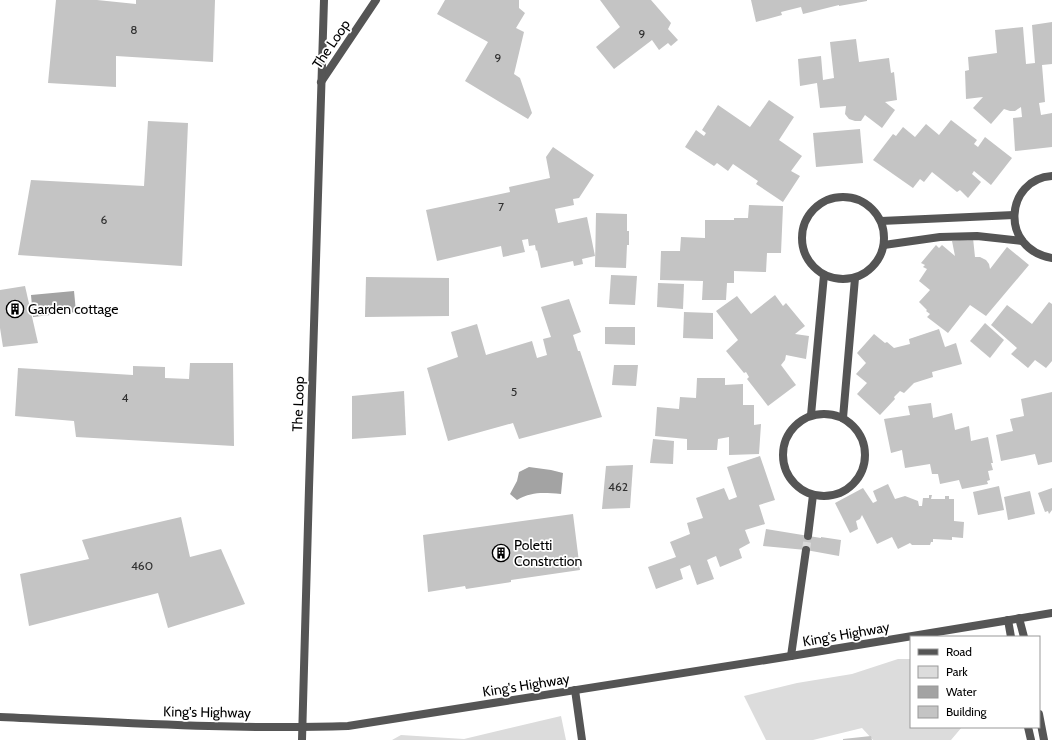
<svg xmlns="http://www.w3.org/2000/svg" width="1052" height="740" viewBox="0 0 1052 740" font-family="Cabin,sans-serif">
	<rect width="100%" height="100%" fill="#fff"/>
	<g fill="#dcdcdc">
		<path d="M898 659H911V727H962L951 740H873L862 728 813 740H766L744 696 797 683 852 674Z"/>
		<path d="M561 716 566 740H392L401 735 464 739Z"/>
	</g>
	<g fill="#a3a3a3">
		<path d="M74 291 76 312 33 317 31 295Z"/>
		<path d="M529 467 551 470 563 473 561 494C544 493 533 491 517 500L510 494 517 481 519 472Z"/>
	</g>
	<g fill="#c4c4c4">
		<path d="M56 0H97L136 4V0H215L213 62 116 56V87L48 83Z"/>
		<path d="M445 0H519V8L525 13 516 28 524 32 514 74 520 78 532 113 528 119 465 81 488 42 437 14Z"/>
		<path d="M600 0H651L671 23 668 29 678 40 671 46 668 43 659 50 652 40 614 69 596 47 620 27Z"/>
		<path d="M751 0H867V1L839 6V5L803 14 801 7 781 12 782 15 756 22Z"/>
		<path d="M1052 22V64L1042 65 1045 102 1039 103 1041 115 1052 113V147L1015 151 1013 118 1022 117 1021 107 1015 111H1010L1004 109 991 124 973 108 983 97 966 99 965 71 969 70 968 57 997 53 995 30 1023 27 1026 64 1035 63 1032 25Z"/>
		<path d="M856 39 859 62 889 58 891 73 894 72 897 100 885 102 895 110 882 128 865 115 861 121H855L849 119 845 114 846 106 820 108 817 83 800 86 798 59 821 56 823 80 834 78 830 42Z"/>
		<path d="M769 100 794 117 779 140 802 156 791 171 800 176 783 202 756 184 758 181 733 164 728 171 717 163 714 166 685 147 696 130 704 136 706 133 702 130 718 105 750 127Z"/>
		<path d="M951 120 977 140 974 144 978 147 985 137 1012 158 991 185 974 171 972 174 981 182 968 198 960 190 957 192 932 172 924 182 920 179 913 188 873 160 893 134 896 136 903 127 915 137 926 124 939 135Z"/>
		<path d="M148 121 188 123 182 266 18 255 31 180 144 186Z"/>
		<path d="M860 129 863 163 816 167 813 133Z"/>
		<path d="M553 147 594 175 579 198 573 199 574 205 555 209 558 223 587 217 595 256 582 259 583 264 574 266 573 261 541 268 537 250 536 251 535 245 529 246 528 239 522 240 525 252 503 257 501 246 437 261 426 210 510 192 509 187 550 178 546 157Z"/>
		<path d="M749 205 783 206 781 253H767L766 272 734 271V283H727L726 300H702L703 281 660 280 661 251H680L681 237 705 238V220H734V218H748Z"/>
		<path d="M596 213 627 214V231H629V245H627L626 268 595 267Z"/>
		<path d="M973 238 975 257H980L986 260 989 264 990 269 1007 247 1029 265 986 316 970 305 948 333 927 317 930 314 926 311 927 310 919 302 930 290 919 281 927 269 923 267 925 265 921 263 936 245 939 248 942 245 955 256 952 241Z"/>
		<path d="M611 275 637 276 635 305 609 304Z"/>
		<path d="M366 277 449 278V316L365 317Z"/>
		<path d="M658 283 684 284 683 309 657 307Z"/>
		<path d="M25 286 38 343 3 347 0 328V290Z"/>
		<path d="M775 295 783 306 786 303 805 326 795 334 809 336 806 359 786 355 785 360 781 365 796 385 768 406 747 379 749 377 746 372 744 373 726 351 738 340 716 311 737 296 751 314Z"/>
		<path d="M569 299 581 332 573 335 578 351H580L602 417 519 439 513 423 448 441 427 368 458 357 451 332 477 324 486 355 532 341 537 358 547 355 543 339 551 337 541 307Z"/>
		<path d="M1049 302 1052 304V361L1046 368 1035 360 1028 368 1011 354 1017 348 991 325 1007 305 1032 324Z"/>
		<path d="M684 312 713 313V339L683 338Z"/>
		<path d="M985 323 1004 340 990 358 970 341Z"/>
		<path d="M605 327H635V345L605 344Z"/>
		<path d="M939 329 945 347 956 343 962 364 932 372 933 377 914 383 904 393 900 391 894 397 895 399 880 415 857 394 867 383 856 374 866 363 857 353 874 334 885 343 887 342 894 348 910 344 909 339Z"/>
		<path d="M190 363H233L234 446 76 437 74 421 15 416 18 368 133 375V366L165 367V378L189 379Z"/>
		<path d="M614 365H638L636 386 612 385Z"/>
		<path d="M697 378H725V385L743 384V405H754V425L761 424 759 454 729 455V437L718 439 717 450H687V439L655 436 657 407 679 409 680 397 696 398Z"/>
		<path d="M404 391 406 435 352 439V396Z"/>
		<path d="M1052 392V462L1038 465 1035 454 1001 461 996 435 1013 431 1010 419 1024 416 1021 399Z"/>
		<path d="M931 403 933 418 952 413 955 430 969 426 971 441 988 437 993 463H991L993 470 988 471 990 480 987 481 988 484 962 489 959 480 940 484 938 474H932L930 464 905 468 902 450 891 453 884 419 910 415 908 406Z"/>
		<path d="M653 439 674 441 673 464 650 463Z"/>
		<path d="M760 456 775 500 759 505 765 524 745 530 750 543 739 549 742 558 720 567 716 556 707 560 714 579 697 585 690 565 680 569 683 579 656 589 648 567 676 557 670 542 690 534 687 523 703 518 696 498 724 488 729 500 737 497 727 467Z"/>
		<path d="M633 465 630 508 602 509 606 466Z"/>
		<path d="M888 484 895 499 905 496 918 501 919 506H922L923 498H929V495H932L931 499H945V496H949V499H954V521L964 522 963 538 952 537V540L933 539V542H931L930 545H912L910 543 898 549 892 537 877 544 862 515 860 519 856 521 858 529 850 533 835 503 863 488 873 503 877 501 873 491Z"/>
		<path d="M999 486 1004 510 978 515 973 492Z"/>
		<path d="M1052 488V510L1049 514 1048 511 1045 512 1038 493Z"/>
		<path d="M1030 491 1035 514 1008 520 1004 497Z"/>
		<path d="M573 514 580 570 511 580V582L466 589 465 586 428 592 423 535Z"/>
		<path d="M181 517 190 557 221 549 245 604 168 628 158 593 29 626 20 574 89 559 82 540Z"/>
		<path d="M766 529 821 538V537L841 540 839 556 806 550 763 546Z"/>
		<path d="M871 736 872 740H843V739Z"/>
	</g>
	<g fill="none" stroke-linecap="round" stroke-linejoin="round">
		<path stroke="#d9d9d9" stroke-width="8" stroke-dasharray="8 4" stroke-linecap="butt" d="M806 550 808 536"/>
		<g stroke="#555" stroke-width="8">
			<path d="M1008 620 1011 637"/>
			<path d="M1028 727 1031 740"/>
		</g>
		<g stroke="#555" stroke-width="8">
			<path d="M321 82 376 0"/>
			<path d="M1052 176C1005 179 999 249 1052 258"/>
			<circle cx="843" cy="238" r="41"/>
			<path d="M881 221 1014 215"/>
			<path d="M884 245 940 237 977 236 1022 241"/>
			<circle cx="824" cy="455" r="41"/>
			<path d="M811 415 824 275"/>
			<path d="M843 418 855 278"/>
			<path d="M808 536 813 495"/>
			<path d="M1019 618 1024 637"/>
			<path d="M791 656 806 550"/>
			<path d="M575 690 582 740"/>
			<path d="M1039 714 1044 740"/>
			<path d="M0 717C116 722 232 730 348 726L791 656 1052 613"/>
			<path d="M302 740 309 488 324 0"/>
		</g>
	</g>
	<defs>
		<symbol id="building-ring" viewBox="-11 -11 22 22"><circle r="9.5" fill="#fff" stroke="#000" stroke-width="1.5"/><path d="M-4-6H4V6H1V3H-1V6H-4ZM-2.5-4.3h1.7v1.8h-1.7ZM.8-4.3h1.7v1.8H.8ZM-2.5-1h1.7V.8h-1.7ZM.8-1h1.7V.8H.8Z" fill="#000"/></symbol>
	</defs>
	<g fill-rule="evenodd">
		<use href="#building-ring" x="5" y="299" width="20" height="20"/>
		<use href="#building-ring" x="491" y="543" width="20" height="20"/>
	</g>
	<g text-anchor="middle" stroke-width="3.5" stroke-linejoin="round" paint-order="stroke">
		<g font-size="12" fill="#313131">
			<text x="134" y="34">8</text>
			<text x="642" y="38">9</text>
			<text x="498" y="62">9</text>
			<text x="501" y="211">7</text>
			<text x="104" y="224">6</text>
			<text x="514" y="396">5</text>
			<text x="125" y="402">4</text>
			<text x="618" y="491">462</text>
			<text x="142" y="570">460</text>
		</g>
		<g font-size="14" fill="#000" stroke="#fff">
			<text transform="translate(331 44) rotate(-56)" y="5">The Loop</text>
			<text transform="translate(298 404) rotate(-88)" y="5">The Loop</text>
			<text transform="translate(846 634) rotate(-10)" y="5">King's Highway</text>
			<text transform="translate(526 685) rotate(-9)" y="5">King's Highway</text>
			<text transform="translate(207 712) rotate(1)" y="5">King's Highway</text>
		</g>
		<g font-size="14" fill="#000" stroke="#fff" text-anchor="start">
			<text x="28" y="314">Garden cottage</text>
			<text x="514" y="550">Poletti<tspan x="514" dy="16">Constrction</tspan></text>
		</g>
	</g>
	<rect x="910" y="636" width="130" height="92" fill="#ffffff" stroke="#999999"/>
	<rect x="918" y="649" width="20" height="6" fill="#555555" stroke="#999999"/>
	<text x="946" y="656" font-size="12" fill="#000000">Road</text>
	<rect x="918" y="666" width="20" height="12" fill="#dcdcdc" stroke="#999999"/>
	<text x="946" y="676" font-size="12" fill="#000000">Park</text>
	<rect x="918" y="686" width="20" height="12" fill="#a3a3a3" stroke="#999999"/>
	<text x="946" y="696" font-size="12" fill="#000000">Water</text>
	<rect x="918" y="706" width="20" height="12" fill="#c4c4c4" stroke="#999999"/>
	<text x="946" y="716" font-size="12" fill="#000000">Building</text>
</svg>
